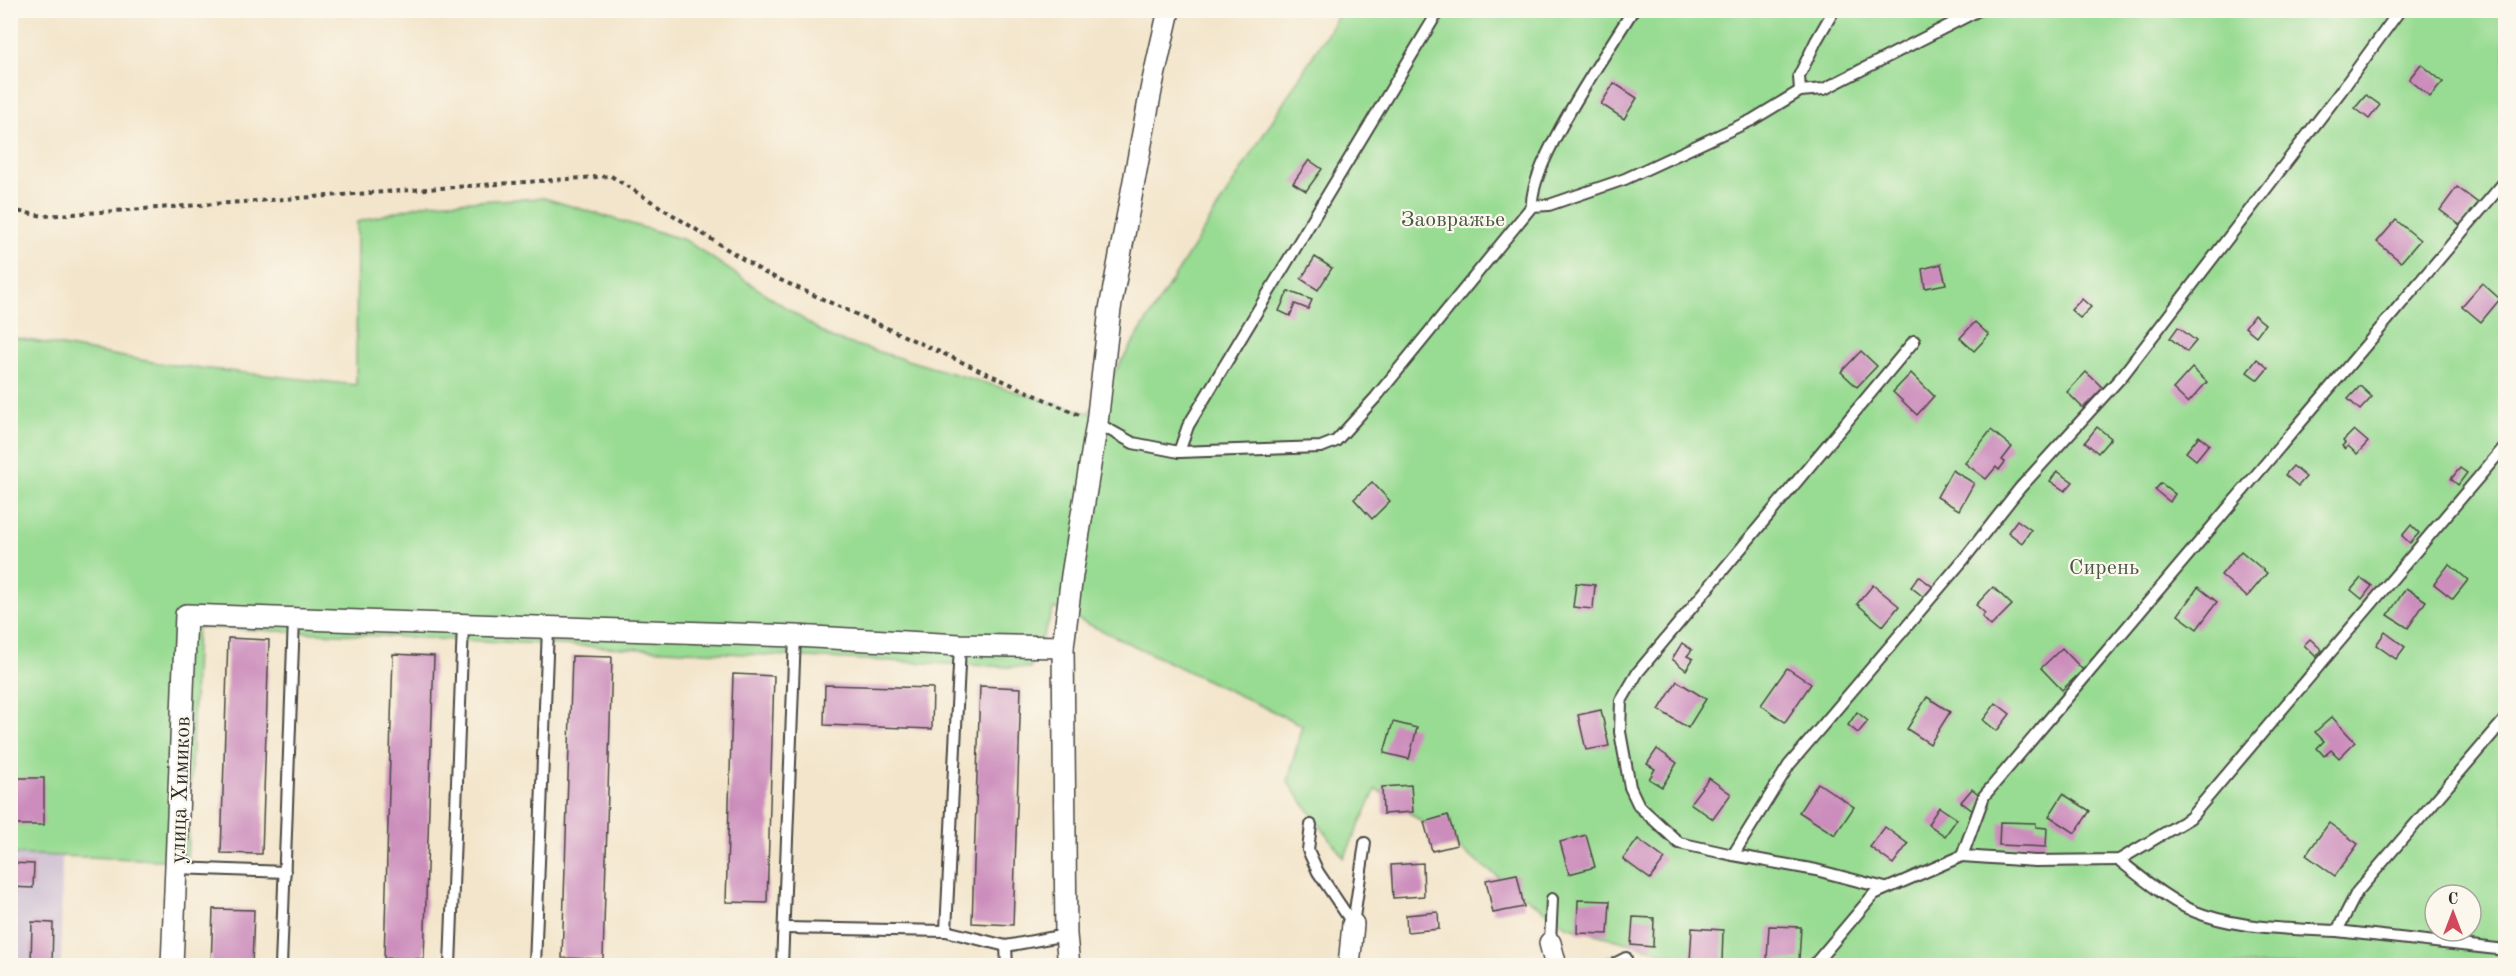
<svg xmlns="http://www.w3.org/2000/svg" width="2516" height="976" viewBox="0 0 2516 976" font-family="'Old Standard TT',serif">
	<rect width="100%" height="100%" fill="#fbf7ec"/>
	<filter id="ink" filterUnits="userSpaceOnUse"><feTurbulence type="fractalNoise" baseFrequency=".0167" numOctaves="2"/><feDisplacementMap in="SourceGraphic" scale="12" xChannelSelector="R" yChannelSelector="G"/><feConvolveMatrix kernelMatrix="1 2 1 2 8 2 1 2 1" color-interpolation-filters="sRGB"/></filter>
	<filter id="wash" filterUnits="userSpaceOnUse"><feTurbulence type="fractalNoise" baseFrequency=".008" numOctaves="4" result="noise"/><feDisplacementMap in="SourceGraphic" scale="24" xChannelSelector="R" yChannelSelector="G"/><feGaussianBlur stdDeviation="1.35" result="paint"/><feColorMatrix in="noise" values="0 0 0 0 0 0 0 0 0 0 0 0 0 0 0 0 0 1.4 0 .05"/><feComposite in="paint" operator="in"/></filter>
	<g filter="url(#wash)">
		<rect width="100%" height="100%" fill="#f3e5cb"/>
		<path fill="#cdbed2" d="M10 854 62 857 61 965H11Z"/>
		<path fill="#98db92" stroke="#62835e" stroke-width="1.5" fill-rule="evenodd" d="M1341 11H2505V965H1708L1566 926 1376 789 1344 858 1288 782 1302 725 1054 608 1030 668 197 627 187 861 11 854 10 337 164 364 356 385 357 222 429 203 544 198 685 240 831 338 1089 413ZM2435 895H2471V931H2435Z"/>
		<g id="blocks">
			<g fill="#cc8dbc">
				<path d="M2421 64 2443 82 2430 97 2409 79Z"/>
				<path d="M1614 83 1637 98 1624 119 1601 104Z"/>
				<path d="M2366 95 2380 105 2369 119 2355 108Z"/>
				<path d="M1309 160 1322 169 1306 191 1293 183Z"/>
				<path d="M2457 187 2478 203 2461 226 2440 210Z"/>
				<path d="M2396 220 2420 240 2401 262 2377 242Z"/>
				<path d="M1315 257 1332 268 1318 290 1301 279Z"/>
				<path d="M1941 264 1946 284 1925 288 1922 269Z"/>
				<path d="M2482 283 2500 299 2481 322 2462 306Z"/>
				<path d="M1288 291 1312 300 1308 309 1295 304 1290 316 1279 311Z"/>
				<path d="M2082 299 2091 307 2080 318 2071 310Z"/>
				<path d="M2254 315 2265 324 2256 336 2245 327Z"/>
				<path d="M1975 322 1989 335 1974 351 1960 338Z"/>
				<path d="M2178 327 2196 341 2187 352 2170 338Z"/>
				<path d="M1861 351 1877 366 1857 387 1841 372Z"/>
				<path d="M2257 359 2268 368 2258 380 2247 372Z"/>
				<path d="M2192 368 2207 382 2188 403 2173 389Z"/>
				<path d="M2086 372 2103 388 2083 408 2067 392Z"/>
				<path d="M1911 373 1934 396 1917 415 1893 392Z"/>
				<path d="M2360 386 2372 397 2360 410 2348 399Z"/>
				<path d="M2097 427 2111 438 2098 453 2085 442Z"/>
				<path d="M1991 430 2012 447 2002 460 2005 462 1999 470 1996 467 1986 479 1965 463Z"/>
				<path d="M2354 430 2368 442 2357 454 2348 446 2345 449 2342 446 2345 443 2343 441Z"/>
				<path d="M2199 436 2209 444 2196 460 2186 452Z"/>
				<path d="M2293 466 2306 477 2298 486 2285 475Z"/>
				<path d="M2460 468 2467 473 2458 485 2451 479Z"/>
				<path d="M1952 470 1974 483 1959 510 1937 497Z"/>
				<path d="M2057 471 2073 482 2065 491 2050 481Z"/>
				<path d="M1372 482 1390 501 1372 519 1354 499Z"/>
				<path d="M2161 483 2175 494 2170 502 2155 490Z"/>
				<path d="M2017 520 2031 530 2022 543 2008 532Z"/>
				<path d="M2411 525 2419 533 2410 543 2402 536Z"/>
				<path d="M2241 551 2267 573 2247 597 2221 575Z"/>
				<path d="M2449 564 2468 580 2453 599 2434 584Z"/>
				<path d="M1919 576 1934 588 1926 599 1911 587Z"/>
				<path d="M2361 578 2372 586 2362 599 2351 590Z"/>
				<path d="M1576 583 1595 585 1593 609 1573 607Z"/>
				<path d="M1873 585 1899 606 1883 626 1857 604Z"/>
				<path d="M1993 587 2012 605 1991 626 1982 617 1985 613 1976 605Z"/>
				<path d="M2198 587 2217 602 2197 629 2178 615Z"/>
				<path d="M2406 588 2426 601 2408 628 2388 615Z"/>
				<path d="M2385 632 2405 647 2396 659 2376 645Z"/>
				<path d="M228 638 269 640 262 854 221 853Z"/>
				<path d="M2310 639 2322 650 2316 657 2304 645Z"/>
				<path d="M1682 643 1692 650 1687 656 1693 659 1686 670 1672 659Z"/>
				<path d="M2062 648 2083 670 2062 690 2041 668Z"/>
				<path d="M393 654 434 656 424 959 384 958Z"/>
				<path d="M572 656 612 657 603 959 562 958Z"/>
				<path d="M1787 668 1811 684 1785 722 1761 705Z"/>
				<path d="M733 674 774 676 767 903 726 902Z"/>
				<path d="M1677 681 1706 699 1688 728 1659 710Z"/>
				<path d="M825 685 933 688 932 729 824 725Z"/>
				<path d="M980 686 1021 688 1013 925 972 923Z"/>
				<path d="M1927 697 1950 712 1930 744 1907 729Z"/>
				<path d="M1996 703 2010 714 1997 731 1983 720Z"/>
				<path d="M1601 710 1609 746 1586 750 1578 715Z"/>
				<path d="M1857 712 1868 721 1858 733 1848 725Z"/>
				<path d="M2332 717 2355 742 2339 758 2331 750 2324 756 2317 748 2324 741 2315 732Z"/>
				<path d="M1393 722 1417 728 1409 759 1384 753Z"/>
				<path d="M1657 749 1677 763 1662 787 1649 779 1655 769 1647 764Z"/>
				<rect x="10" y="778" width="34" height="47"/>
				<path d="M1709 778 1731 794 1713 819 1690 803Z"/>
				<path d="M1818 783 1854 807 1835 835 1799 812Z"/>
				<path d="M1411 785 1413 812 1383 814 1382 787Z"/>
				<path d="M1972 789 1983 798 1973 811 1961 802Z"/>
				<path d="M2063 794 2090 811 2075 833 2049 816Z"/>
				<path d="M1939 807 1957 819 1945 836 1928 824Z"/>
				<path d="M1448 815 1457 845 1432 851 1424 822Z"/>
				<path d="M2000 822 2036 823V827L2047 828 2046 847 1999 845Z"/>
				<path d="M2329 823 2358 844 2335 876 2306 855Z"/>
				<path d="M1885 827 1908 844 1893 864 1870 847Z"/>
				<path d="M1586 835 1595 867 1569 874 1560 842Z"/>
				<path d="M1638 839 1665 859 1650 879 1623 859Z"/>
				<path d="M10 863 34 864 33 888 10 887Z"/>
				<path d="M1423 863 1424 896 1393 898 1391 865Z"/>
				<path d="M1517 874 1524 907 1493 913 1486 880Z"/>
				<path d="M1578 900 1610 901 1608 934 1577 933Z"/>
				<path d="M213 909 254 910 252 966H211Z"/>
				<path d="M1438 912 1439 929 1407 932 1406 915Z"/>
				<path d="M1633 917 1654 918 1653 947 1631 945Z"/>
				<path d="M32 922 53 923 52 966H31Z"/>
				<path d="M1769 926 1801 927 1799 960 1767 959Z"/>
				<path d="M1692 928 1723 930 1722 963 1690 962Z"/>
			</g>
		</g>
	</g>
	<g filter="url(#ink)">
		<use href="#blocks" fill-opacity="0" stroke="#494743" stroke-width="1.5"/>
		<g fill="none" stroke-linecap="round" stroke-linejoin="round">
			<defs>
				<g id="lane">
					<path d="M1800 91 1799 76 1816 41 1834 10"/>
					<path d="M1532 206 1549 205 1625 179 1752 120 1800 91 1824 89 1979 10"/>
					<path d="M1097 423 1133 443 1179 452 1321 447 1336 441 1376 397 1532 206C1529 164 1608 51 1633 10"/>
					<path d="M1179 452 1188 426 1439 10"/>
					<path d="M1311 825 1308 850 1318 872 1353 924"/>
					<path d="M1733 855 1789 765 1964 559 2020 488 2123 375 2341 91 2400 10"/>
					<path d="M1962 856 2035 861 2119 860 2190 818 2506 445"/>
					<path d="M2119 860C2143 879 2175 906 2204 915 2246 929 2293 929 2337 931L2357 892 2506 718"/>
					<path d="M176 868 285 872"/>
					<path d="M1885 888 1816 870 1733 855 1679 843 1639 806 1630 787 1620 732 1621 701 1638 672 1914 341"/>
					<path d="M1353 924 1365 843"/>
					<path d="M785 928 946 931 960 645"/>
					<path d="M946 931 1006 946 1066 935"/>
					<path d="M2337 931 2506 950"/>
					<path d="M1550 943 1552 899"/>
					<path d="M1006 946 1007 966"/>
					<path d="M281 966 294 619"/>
					<path d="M450 966 463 625"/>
					<path d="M535 966 548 628"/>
					<path d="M782 966 795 636"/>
					<path d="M1610 966 1626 958"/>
					<path d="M1813 966 1874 894 1962 856 1984 796 2506 180"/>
				</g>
				<g id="street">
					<path d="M1550 943 1556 966"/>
					<path d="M172 966 186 615 795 636 960 645 1063 647"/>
					<path d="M1069 966 1066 935 1063 647 1072 575 1097 423 1110 309 1152 85 1169 10"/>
					<path d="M1349 966 1353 924"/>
				</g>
			</defs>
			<use href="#lane" stroke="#494743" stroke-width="14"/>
			<use href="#street" stroke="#494743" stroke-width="24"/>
			<path stroke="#494743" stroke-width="4" stroke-dasharray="4.5 4.5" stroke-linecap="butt" d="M10 210 44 216 611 176 765 273 1079 415"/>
			<use href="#lane" stroke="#fff" stroke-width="10"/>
			<use href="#street" stroke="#fff" stroke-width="21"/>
		</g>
	</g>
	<g text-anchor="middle" stroke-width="4.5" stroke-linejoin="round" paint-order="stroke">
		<g font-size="22" fill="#465745" stroke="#fbf7ec">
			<text x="1453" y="226">Заовражье</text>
			<text x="2104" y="574">Сирень</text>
		</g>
		<g font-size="22" fill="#2b2b2b" stroke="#fbf7ec">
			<text transform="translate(179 790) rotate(-88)" y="8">улица Химиков</text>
		</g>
	</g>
	<rect width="2516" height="976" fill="none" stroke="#fbf7ec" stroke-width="36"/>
	<g transform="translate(2453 913)"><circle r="28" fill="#fbf7ec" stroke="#a8a59f" stroke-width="1.5"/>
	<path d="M0-4.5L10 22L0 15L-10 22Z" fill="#d1495b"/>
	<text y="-9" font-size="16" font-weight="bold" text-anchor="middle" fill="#2b2b2b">С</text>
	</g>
</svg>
